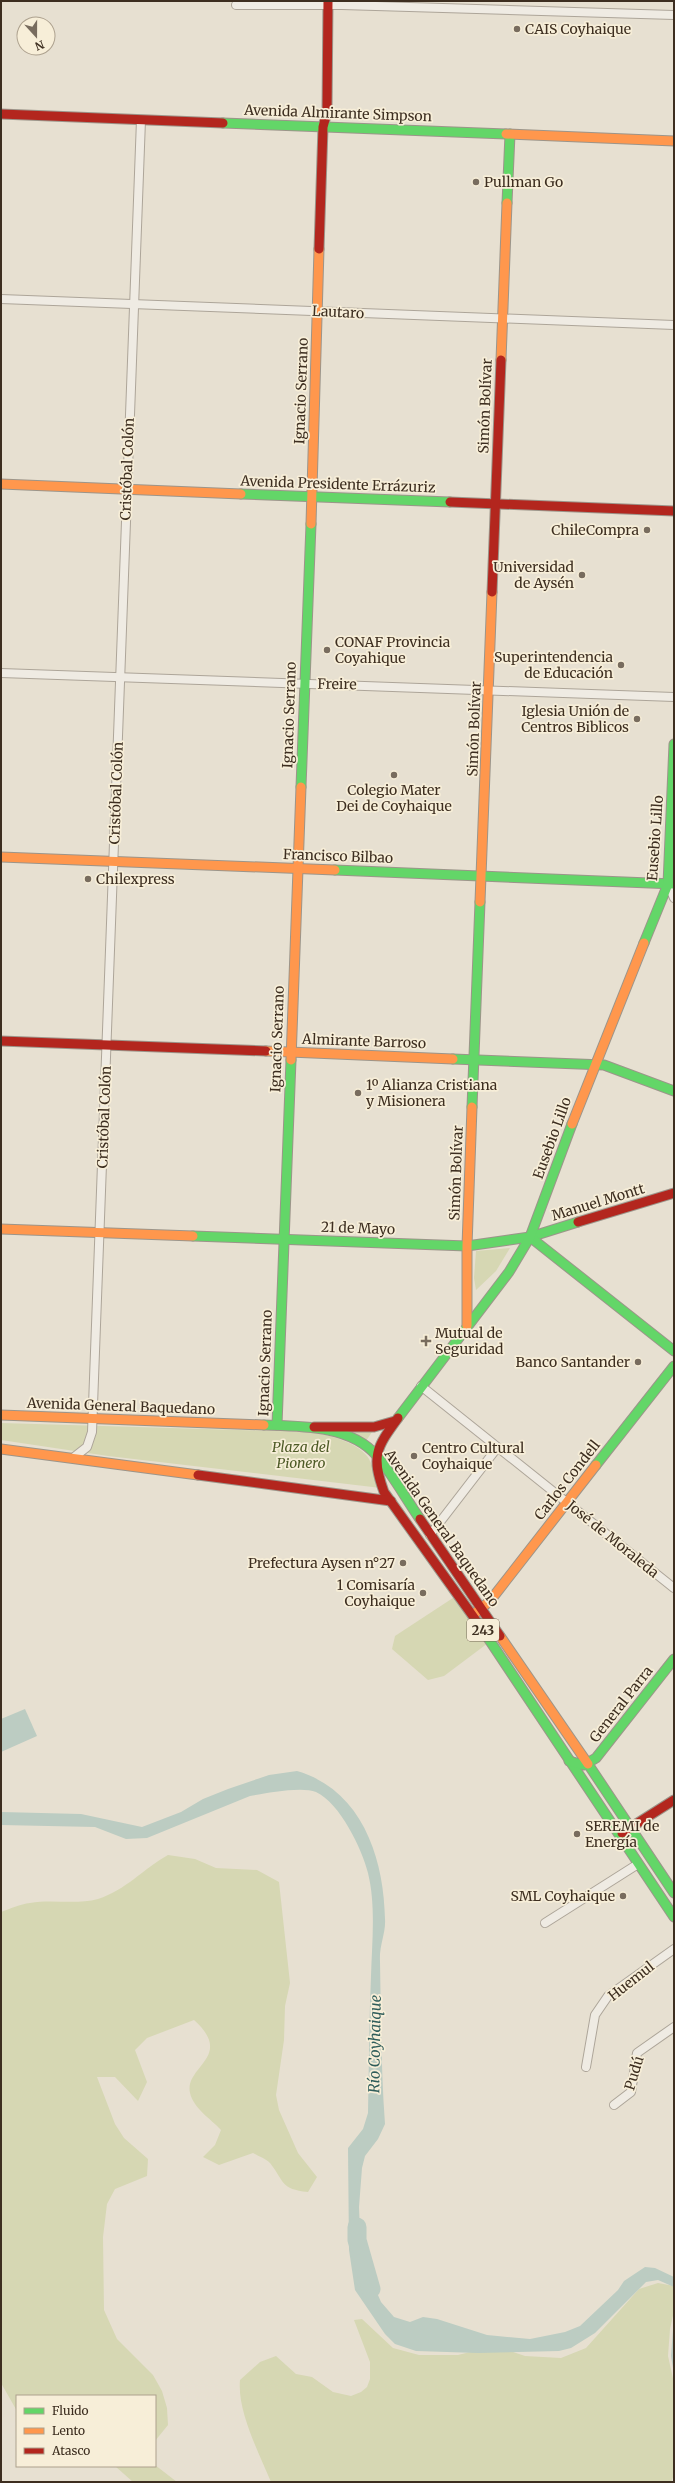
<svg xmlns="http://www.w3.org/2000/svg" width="675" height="2483" viewBox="0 0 675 2483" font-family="Merriweather,serif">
	<rect width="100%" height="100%" fill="#e7e0d1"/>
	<g fill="#d6d7b3">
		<path d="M510 1248 496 1271 476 1290 474 1278 476 1251Z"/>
		<path d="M1 1423 312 1432C329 1435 356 1442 367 1456 372 1462 377 1480 381 1488L108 1456 1 1440Z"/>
		<path d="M351 1431 372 1432 366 1441Z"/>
		<path d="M456 1596 488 1643 444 1676 428 1680 392 1649 395 1636Z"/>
		<path d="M168 1855 195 1859 216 1868 257 1870 279 1882 290 1983 285 2006 284 2040 276 2095 279 2110 298 2153 317 2177 308 2192C280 2189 285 2182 270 2163 266 2159 258 2156 253 2153L219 2165 203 2157 215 2145 221 2130C210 2118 194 2109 190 2093 184 2066 235 2057 194 2020L147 2038 135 2050 147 2082 138 2101 115 2077H97L115 2124 124 2138 148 2159 147 2176 115 2189 107 2204 103 2237 104 2310 117 2339 153 2375 162 2391 167 2408 168 2425 155 2441V2396H17V2411L1 2383V1912C10 1909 20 1904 30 1903 52 1899 76 1905 98 1899 126 1890 143 1869 168 1855Z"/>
		<path d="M658 2283 674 2286V2311L670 2329 668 2356 674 2383V2475L671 2482H271C259 2453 237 2411 240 2380L260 2362 276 2356 296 2374 312 2377 333 2392 351 2396 361 2392 367 2387 370 2379V2362L354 2320 362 2319 393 2348 419 2355H458L474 2351H510L525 2356 561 2358 586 2348 639 2289Z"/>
		<path d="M155 2465 177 2482H133L115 2466Z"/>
	</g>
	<g fill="#bcccc2">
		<path d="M25 1709 37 1736 1 1752V1719Z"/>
		<path d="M297 1771C362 1790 384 1858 385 1919 386 1933 379 1946 380 1961 381 2015 381 2070 385 2124L378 2139 365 2156 362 2168 359 2207 361 2256 381 2302 394 2317 410 2322 423 2317 437 2319 487 2335 530 2339 565 2332 580 2326 618 2290 624 2281 645 2267 655 2268 674 2277V2287L658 2280 646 2282 595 2333 571 2348 559 2351 478 2353 416 2351 395 2344 385 2334 355 2290 349 2250 348 2148 363 2129 368 2113C369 2067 369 2022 371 1976 372 1942 376 1906 368 1873 362 1849 340 1803 316 1792 302 1786 266 1793 250 1796L147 1838 126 1839 95 1827 1 1825V1812L81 1814 142 1827 181 1812 203 1799 228 1789 269 1775Z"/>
		<path d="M674 2316V2374L671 2356Z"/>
	</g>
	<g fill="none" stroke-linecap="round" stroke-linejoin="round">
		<path stroke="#bcccc2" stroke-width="19" d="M357 2227V2240L371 2289"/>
		<defs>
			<g id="street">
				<path d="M236 5H342L674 15"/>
				<path d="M1 299 674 325"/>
				<path d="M1 673 674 697"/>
				<path d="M668 884 674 898"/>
				<path d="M421 1386 674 1588"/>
				<path d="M73 1458 87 1447 92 1432 141 120"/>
				<path d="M430 1535 497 1448"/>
				<path d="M545 1923 638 1864"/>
				<path d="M586 2067 595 2015 608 1996 674 1949"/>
				<path d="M614 2105 631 2092 637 2053 674 2027"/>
			</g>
			<g id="fast">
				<path d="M223 123 506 134"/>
				<path d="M507 203 510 134"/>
				<path d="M241 494 450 502"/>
				<path d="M301 787 311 524"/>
				<path d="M335 870 674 884"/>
				<path d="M644 943 668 884 674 744"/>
				<path d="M453 1059 604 1065 674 1091"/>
				<path d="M472 1107 480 902"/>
				<path d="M193 1236 467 1246 530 1237 578 1222"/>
				<path d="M530 1237 674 1351"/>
				<path d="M398 1418 509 1272 530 1237 572 1124"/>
				<path d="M264 1425C300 1426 351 1425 377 1456 393 1475 406 1499 420 1519"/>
				<path d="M277 1425 291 1060"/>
				<path d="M596 1465 674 1366"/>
				<path d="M480 1626 674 1917"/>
				<path d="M569 1761 584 1765 596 1758 674 1659"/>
				<path d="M588 1764 674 1893"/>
			</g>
			<g id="slow">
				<path d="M506 134 674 141"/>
				<path d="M501 360 507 203"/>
				<path d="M1 484 241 494"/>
				<path d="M311 524 319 249"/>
				<path d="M1 857 335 870"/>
				<path d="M480 902 492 592"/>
				<path d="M266 1051 453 1059"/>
				<path d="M291 1060 301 787"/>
				<path d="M572 1124 644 943"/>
				<path d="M1 1229 193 1236"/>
				<path d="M467 1326V1246L472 1107"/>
				<path d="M1 1415 264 1425"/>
				<path d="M1 1449 198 1475"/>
				<path d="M474 1614 490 1601 596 1465"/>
				<path d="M500 1636 588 1764"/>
			</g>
			<g id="jam">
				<path d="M1 114 223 123"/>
				<path d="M319 249 323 127 327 112 328 1"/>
				<path d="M450 502 674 511"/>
				<path d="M492 592 501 360"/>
				<path d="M1 1041 266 1051"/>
				<path d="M578 1222 674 1193"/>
				<path d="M398 1418C376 1448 371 1456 384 1492L480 1626"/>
				<path d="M314 1427H374L395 1421"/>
				<path d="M198 1475 391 1501"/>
				<path d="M420 1519 500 1636"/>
				<path d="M622 1833 674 1800"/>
			</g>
		</defs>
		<use href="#street" stroke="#ada599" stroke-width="10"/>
		<use href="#fast" stroke="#9c958a" stroke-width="11"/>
		<use href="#slow" stroke="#9c958a" stroke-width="11"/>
		<use href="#jam" stroke="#9c958a" stroke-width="11"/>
		<use href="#street" stroke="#efebe3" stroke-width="8"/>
		<use href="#fast" stroke="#63d668" stroke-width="9"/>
		<use href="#slow" stroke="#ff974d" stroke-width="9"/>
		<use href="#jam" stroke="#b3261e" stroke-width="9"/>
	</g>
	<g fill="#786c5e" stroke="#f7eed8" stroke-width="1.5">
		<circle cx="517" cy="29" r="4"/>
		<circle cx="476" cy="182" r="4"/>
		<circle cx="647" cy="530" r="4"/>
		<circle cx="582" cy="575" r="4"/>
		<circle cx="327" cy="650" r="4"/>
		<circle cx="621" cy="665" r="4"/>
		<circle cx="637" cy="719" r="4"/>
		<circle cx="394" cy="775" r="4"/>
		<circle cx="88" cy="879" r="4"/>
		<circle cx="358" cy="1093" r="4"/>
		<path d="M424 1335h4v4h4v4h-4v4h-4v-4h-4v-4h4z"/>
		<circle cx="638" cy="1362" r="4"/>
		<circle cx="414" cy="1456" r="4"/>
		<circle cx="403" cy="1563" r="4"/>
		<circle cx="423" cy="1593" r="4"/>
		<circle cx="577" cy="1834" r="4"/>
		<circle cx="623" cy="1896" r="4"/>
	</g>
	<g text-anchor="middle" stroke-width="3.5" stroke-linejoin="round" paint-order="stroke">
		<rect fill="#f7eed8" stroke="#756857" stroke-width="1" x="467" y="1619" width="32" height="22" rx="3"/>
		<g font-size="13" font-weight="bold" fill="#3d2e20">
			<text x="483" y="1635">243</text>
		</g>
		<g font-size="14" fill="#3d2e20" stroke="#f7eed8" text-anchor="start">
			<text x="525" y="34">CAIS Coyhaique</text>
			<text x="484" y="187">Pullman Go</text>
			<text x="639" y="535" text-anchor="end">ChileCompra</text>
			<text x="574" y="572" text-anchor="end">Universidad<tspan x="574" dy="16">de Aysén</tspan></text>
			<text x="335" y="647">CONAF Provincia<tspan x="335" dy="16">Coyahique</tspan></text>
			<text x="613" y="662" text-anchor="end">Superintendencia<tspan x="613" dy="16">de Educación</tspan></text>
			<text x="629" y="716" text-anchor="end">Iglesia Unión de<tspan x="629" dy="16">Centros Biblicos</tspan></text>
			<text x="394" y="795" text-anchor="middle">Colegio Mater<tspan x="394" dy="16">Dei de Coyhaique</tspan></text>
			<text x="96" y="884">Chilexpress</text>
			<text x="366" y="1090">1º Alianza Cristiana<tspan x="366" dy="16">y Misionera</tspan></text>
			<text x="435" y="1338">Mutual de<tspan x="435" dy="16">Seguridad</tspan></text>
			<text x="630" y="1367" text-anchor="end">Banco Santander</text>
			<text x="422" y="1453">Centro Cultural<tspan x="422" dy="16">Coyhaique</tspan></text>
			<text x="395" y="1568" text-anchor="end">Prefectura Aysen n°27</text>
			<text x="415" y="1590" text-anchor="end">1 Comisaría<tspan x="415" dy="16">Coyhaique</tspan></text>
			<text x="585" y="1831">SEREMI de<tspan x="585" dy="16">Energía</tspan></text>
			<text x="615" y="1901" text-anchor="end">SML Coyhaique</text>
		</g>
		<g font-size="14" fill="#3d2e20" stroke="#f7eed8">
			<text transform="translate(338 113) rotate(2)" y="5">Avenida Almirante Simpson</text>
			<text transform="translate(338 312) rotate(3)" y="5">Lautaro</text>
			<text transform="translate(301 391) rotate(-88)" y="5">Ignacio Serrano</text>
			<text transform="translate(485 406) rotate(-88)" y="5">Simón Bolívar</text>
			<text transform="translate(127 469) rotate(-88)" y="5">Cristóbal Colón</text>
			<text transform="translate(338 484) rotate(2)" y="5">Avenida Presidente Errázuriz</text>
			<text transform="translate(337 684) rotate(1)" y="5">Freire</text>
			<text transform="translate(289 715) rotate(-88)" y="5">Ignacio Serrano</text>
			<text transform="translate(474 729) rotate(-88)" y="5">Simón Bolívar</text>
			<text transform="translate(116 793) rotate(-88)" y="5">Cristóbal Colón</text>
			<text transform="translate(655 838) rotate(-86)" y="5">Eusebio Lillo</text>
			<text transform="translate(338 856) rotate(2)" y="5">Francisco Bilbao</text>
			<text transform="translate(277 1039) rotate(-88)" y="5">Ignacio Serrano</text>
			<text transform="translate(364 1041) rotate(2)" y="5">Almirante Barroso</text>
			<text transform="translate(104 1117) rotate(-88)" y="5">Cristóbal Colón</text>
			<text transform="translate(552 1138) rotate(-70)" y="5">Eusebio Lillo</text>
			<text transform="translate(456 1173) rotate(-88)" y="5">Simón Bolívar</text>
			<text transform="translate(598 1202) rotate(-17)" y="5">Manuel Montt</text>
			<text transform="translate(358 1228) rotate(2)" y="5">21 de Mayo</text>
			<text transform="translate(265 1363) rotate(-88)" y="5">Ignacio Serrano</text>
			<text transform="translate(121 1406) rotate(2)" y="5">Avenida General Baquedano</text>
			<text transform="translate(567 1480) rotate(-52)" y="5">Carlos Condell</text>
			<text transform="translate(442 1528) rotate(55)" y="5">Avenida General Baquedano</text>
			<text transform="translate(613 1539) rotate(39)" y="5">José de Moraleda</text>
			<text transform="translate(621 1704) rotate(-52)" y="5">General Parra</text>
			<text transform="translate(631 1981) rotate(-38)" y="5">Huemul</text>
			<text transform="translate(634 2073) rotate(-73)" y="5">Pudú</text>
		</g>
		<g font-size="14" font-style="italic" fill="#4d5a26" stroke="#f7eed8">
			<text x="301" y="1452">Plaza del<tspan x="301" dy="16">Pionero</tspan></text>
		</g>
		<g font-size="15" font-style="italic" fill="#2f5d5a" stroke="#f7eed8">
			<text transform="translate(375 2044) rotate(-89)" y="5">Río Coyhaique</text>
		</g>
	</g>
	<rect width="675" height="2483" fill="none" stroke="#3d2e20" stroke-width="4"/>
	<rect x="16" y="2395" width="140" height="72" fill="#f7eed8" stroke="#ada18e"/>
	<rect x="24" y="2408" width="20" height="6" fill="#63d668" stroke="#ada18e"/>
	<text x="52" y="2415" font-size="12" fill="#3d2e20">Fluido</text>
	<rect x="24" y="2428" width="20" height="6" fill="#ff974d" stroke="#ada18e"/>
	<text x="52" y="2435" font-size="12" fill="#3d2e20">Lento</text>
	<rect x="24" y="2448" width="20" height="6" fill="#b3261e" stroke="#ada18e"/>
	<text x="52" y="2455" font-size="12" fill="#3d2e20">Atasco</text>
	<g transform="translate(36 36) rotate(159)"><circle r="19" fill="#f7eed8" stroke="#ada18e"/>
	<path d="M0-3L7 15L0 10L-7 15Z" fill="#786c5e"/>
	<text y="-6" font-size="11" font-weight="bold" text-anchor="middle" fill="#3d2e20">N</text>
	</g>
</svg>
